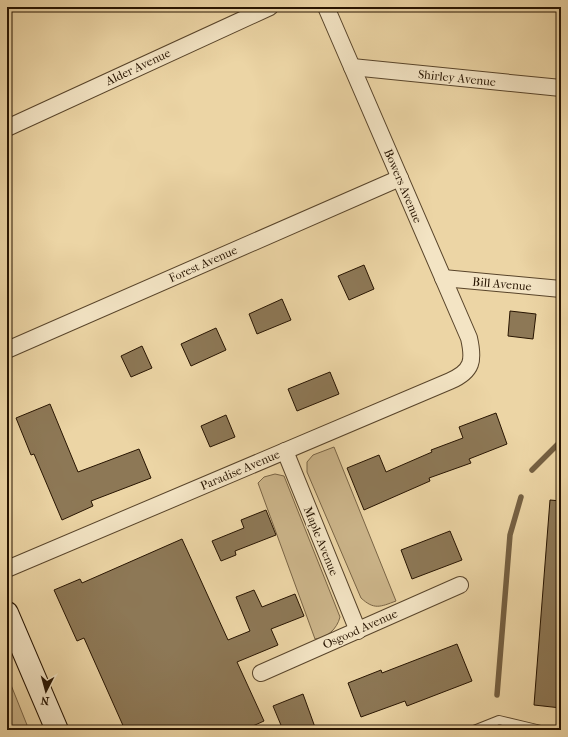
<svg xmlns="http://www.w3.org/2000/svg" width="568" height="737" viewBox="0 0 568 737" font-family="'IM FELL French Canon',serif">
	<rect width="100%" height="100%" fill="#ecd5a5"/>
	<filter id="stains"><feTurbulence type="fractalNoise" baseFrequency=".005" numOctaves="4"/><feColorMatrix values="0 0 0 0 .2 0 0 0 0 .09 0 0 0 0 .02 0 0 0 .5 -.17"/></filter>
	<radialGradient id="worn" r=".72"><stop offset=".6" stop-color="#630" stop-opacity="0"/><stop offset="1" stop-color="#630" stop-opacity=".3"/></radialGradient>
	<g fill="#cbb489" stroke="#796445">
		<path d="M334 447 396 601C380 607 374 610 361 598L307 472V462L313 455Z"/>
		<path d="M275 474 284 476 340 617C337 629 327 638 315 639L258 483 264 477Z"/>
		<path d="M7 675 29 730H7Z"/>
	</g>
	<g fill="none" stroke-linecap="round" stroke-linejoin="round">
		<g stroke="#756042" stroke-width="5.5">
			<path d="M532 470 561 441"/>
			<path d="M497 695 510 535 521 497"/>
		</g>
	</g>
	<g fill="#8d7856" stroke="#271401">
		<path d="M364 265 374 289 349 300 338 276Z"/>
		<path d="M282 299 291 320 257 334 249 314Z"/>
		<path d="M510 311 536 314 533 339 508 336Z"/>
		<path d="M216 328 226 350 191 366 181 344Z"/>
		<path d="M142 346 152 368 131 377 121 356Z"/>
		<path d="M330 372 339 394 297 411 288 389Z"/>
		<path d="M50 404 78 472 139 449 151 478 91 501 93 506 62 520 34 454 31 455 16 418Z"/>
		<path d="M496 413 507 444 469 459 471 463 429 478 430 481 364 510 347 468 379 455 386 472 432 452 431 450 463 438 459 427Z"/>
		<path d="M226 415 235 437 210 447 201 426Z"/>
		<path d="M550 500 561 501V708L534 705Z"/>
		<path d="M266 510 276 535 235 551 236 555 221 561 212 541 244 528 241 520Z"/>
		<path d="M450 531 462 560 412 579 401 550Z"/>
		<path d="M182 539 228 640 250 631 236 597 254 590 262 607 295 594 304 616 271 629 278 645 237 662 264 721 244 730H125L84 638 77 641 54 590 80 579 82 583Z"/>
		<path d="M457 644 472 681 407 706 405 701 361 717 348 683 381 670 382 673Z"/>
		<path d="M303 694 316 730H283L273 706Z"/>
	</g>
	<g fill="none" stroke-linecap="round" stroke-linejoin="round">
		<defs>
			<path id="service" d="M474 730 499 720 541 730"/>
			<g id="minor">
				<path d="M352 67 561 88"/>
				<path d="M7 128 270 7"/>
				<path d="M443 278 561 289"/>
				<path d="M7 350 400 178"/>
				<path d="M285 451 358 631"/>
				<path d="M7 569 450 381C473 371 474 360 469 338L326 7"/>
				<path d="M261 673 460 585"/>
			</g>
			<path id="secondary" d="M7 613 57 730"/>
		</defs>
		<use href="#service" stroke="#58442a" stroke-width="10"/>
		<use href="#minor" stroke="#58442a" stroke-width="18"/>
		<use href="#secondary" stroke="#271401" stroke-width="24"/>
		<use href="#service" stroke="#f3e4c4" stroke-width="8"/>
		<use href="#minor" stroke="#f3e4c4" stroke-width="16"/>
		<use href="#secondary" stroke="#f3e4c4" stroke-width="22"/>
	</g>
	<g text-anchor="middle" stroke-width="3" stroke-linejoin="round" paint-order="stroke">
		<g font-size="12" fill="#271401" stroke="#f3e4c4">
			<text transform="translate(138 67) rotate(-25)" y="4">Alder Avenue</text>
			<text transform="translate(457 78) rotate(6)" y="4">Shirley Avenue</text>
			<text transform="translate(403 186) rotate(67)" y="4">Bowers Avenue</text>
			<text transform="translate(203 264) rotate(-24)" y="4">Forest Avenue</text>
			<text transform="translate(502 284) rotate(5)" y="4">Bill Avenue</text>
			<text transform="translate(240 470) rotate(-23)" y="4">Paradise Avenue</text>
			<text transform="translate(321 541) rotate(68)" y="4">Maple Avenue</text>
			<text transform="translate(360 629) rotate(-24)" y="4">Osgood Avenue</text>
		</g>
	</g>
	<rect width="568" height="737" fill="none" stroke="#ecd5a5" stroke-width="24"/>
	<rect x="8" y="8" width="552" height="721" fill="none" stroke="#271401" stroke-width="2"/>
	<rect x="12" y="12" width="544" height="713" fill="none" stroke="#271401"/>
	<g transform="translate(46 691) rotate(186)" stroke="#f3e4c4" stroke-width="3" paint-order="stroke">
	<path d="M0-3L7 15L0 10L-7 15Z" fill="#271401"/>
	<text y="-6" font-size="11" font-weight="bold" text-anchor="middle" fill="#271401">N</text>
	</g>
	<rect width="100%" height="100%" filter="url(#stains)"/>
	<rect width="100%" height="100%" fill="url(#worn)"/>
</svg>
